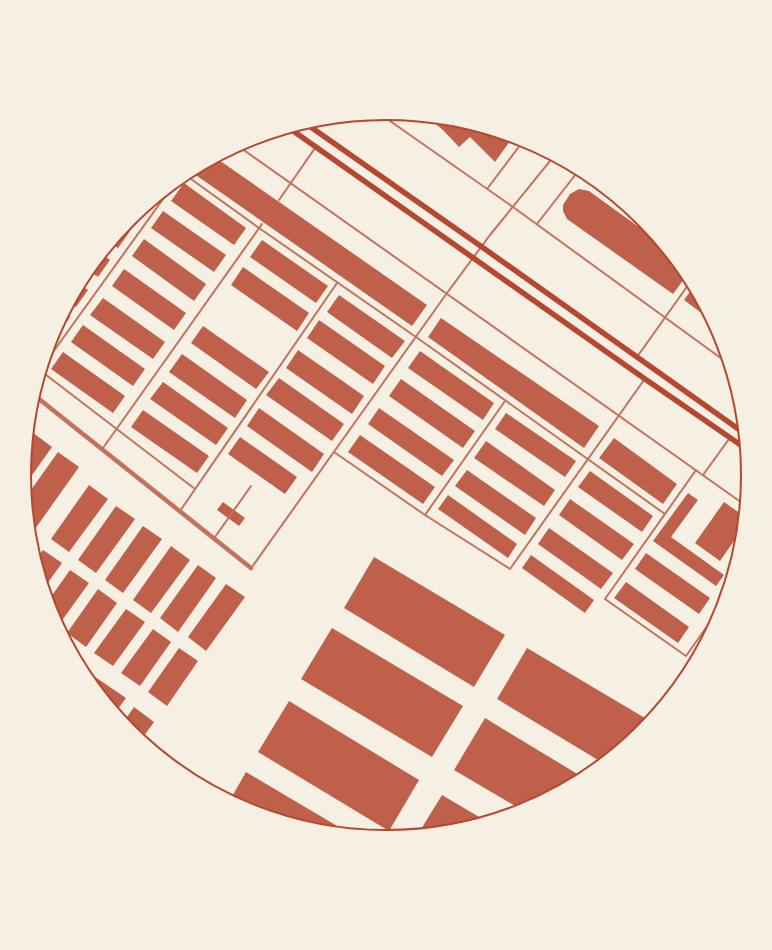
<svg xmlns="http://www.w3.org/2000/svg" width="772" height="950" viewBox="0 0 772 950" font-family="'Work Sans',sans-serif">
	<rect width="100%" height="100%" fill="#f6efe4"/>
	<g fill="#bf614a">
		<path d="M427 117 457 120 513 137 495 162 470 137 459 147 443 130Z"/>
		<path d="M216 158 427 305 412 326 190 171Z"/>
		<path d="M184 183 246 228 234 245 171 201Z"/>
		<path d="M579 189 589 191 661 243 687 275 673 294 567 219 563 211V205L570 194Z"/>
		<path d="M148 204 138 219 134 216Z"/>
		<path d="M163 211 226 255 214 272 151 228Z"/>
		<path d="M124 227 130 231 118 248 110 243Z"/>
		<path d="M144 239 206 284 194 301 132 256Z"/>
		<path d="M262 240 328 286 316 303 250 257Z"/>
		<path d="M102 254 110 260 98 277 88 270Z"/>
		<path d="M243 267 309 313 297 331 231 285Z"/>
		<path d="M124 269 186 313 174 330 112 286Z"/>
		<path d="M79 284 88 290 76 307 70 303Z"/>
		<path d="M694 286 702 302 712 321 684 300Z"/>
		<path d="M339 295 405 341 392 358 327 312Z"/>
		<path d="M103 298 165 342 153 359 90 315Z"/>
		<path d="M64 313 70 317 58 334 54 332Z"/>
		<path d="M441 318 599 426 584 448 428 337Z"/>
		<path d="M319 320 385 366 373 384 307 338Z"/>
		<path d="M83 325 145 369 133 386 71 342Z"/>
		<path d="M203 326 269 372 256 389 191 343Z"/>
		<path d="M298 350 364 396 352 414 286 368Z"/>
		<path d="M420 351 494 403 483 420 408 368Z"/>
		<path d="M63 352 125 396 113 413 51 369Z"/>
		<path d="M182 354 247 400 235 418 169 372Z"/>
		<path d="M279 378 344 424 332 441 266 395Z"/>
		<path d="M401 379 475 431 463 448 389 396Z"/>
		<path d="M163 382 228 428 216 445 150 399Z"/>
		<path d="M259 408 324 454 312 472 247 426Z"/>
		<path d="M379 408 454 460 442 476 368 424Z"/>
		<path d="M143 410 209 456 197 473 131 427Z"/>
		<path d="M506 413 576 461 565 477 495 429Z"/>
		<path d="M32 432 52 447 25 485 24 475 28 438Z"/>
		<path d="M360 435 435 487 423 504 348 452Z"/>
		<path d="M240 437 297 477 285 494 228 454Z"/>
		<path d="M614 438 677 484 663 504 599 458Z"/>
		<path d="M486 441 555 490 544 506 474 458Z"/>
		<path d="M58 452 79 467 35 529 29 525 26 497Z"/>
		<path d="M467 470 536 518 525 535 455 486Z"/>
		<path d="M590 471 653 516 642 532 578 487Z"/>
		<path d="M89 485 108 499 69 552 51 539Z"/>
		<path d="M688 493 698 500 671 537 724 575 716 586 653 541Z"/>
		<path d="M448 495 517 544 508 558 438 509Z"/>
		<path d="M570 499 634 544 622 560 559 515Z"/>
		<path d="M223 502 245 518 239 526 217 510Z"/>
		<path d="M724 502 744 516 743 528 720 561 695 543Z"/>
		<path d="M116 506 135 519 96 573 78 560Z"/>
		<path d="M143 526 162 539 123 593 105 580Z"/>
		<path d="M549 528 613 573 601 589 538 544Z"/>
		<path d="M171 546 190 560 151 613 133 600Z"/>
		<path d="M43 550 62 563 44 588 35 560Z"/>
		<path d="M646 553 710 598 699 614 635 569Z"/>
		<path d="M531 555 594 600 585 613 522 568Z"/>
		<path d="M374 557 505 635 474 687 344 608Z"/>
		<path d="M198 565 216 578 178 632 160 618Z"/>
		<path d="M70 570 89 583 58 626 51 613 48 601Z"/>
		<path d="M626 582 689 627 678 643 614 598Z"/>
		<path d="M226 584 245 597 206 651 188 637Z"/>
		<path d="M98 589 117 603 86 647 67 633Z"/>
		<path d="M126 609 145 622 113 666 94 653Z"/>
		<path d="M332 628 463 706 432 757 301 679Z"/>
		<path d="M153 629 171 642 140 686 121 673Z"/>
		<path d="M179 648 198 661 167 706 148 692Z"/>
		<path d="M527 648 650 721 642 731 603 763 497 699Z"/>
		<path d="M79 666 126 698 115 713 85 676Z"/>
		<path d="M289 701 419 780 389 831 258 752Z"/>
		<path d="M134 707 154 722 141 740 130 731 123 723Z"/>
		<path d="M485 718 584 778 522 810 454 770Z"/>
		<path d="M246 772 349 833 315 830 247 809 230 800Z"/>
		<path d="M442 795 486 821 456 830 418 834Z"/>
	</g>
	<g fill="none" stroke-linecap="round" stroke-linejoin="round">
		<g stroke="#c5725c" stroke-width="2">
			<path d="M380 114 513 207 729 364"/>
			<path d="M238 146 745 505"/>
			<path d="M579 171 610 193"/>
			<path d="M184 174 259 228 416 337 665 514"/>
			<path d="M487 189 524 140"/>
			<path d="M279 200 315 148"/>
			<path d="M537 224 579 170"/>
			<path d="M637 357 691 281"/>
			<path d="M43 366 176 181"/>
			<path d="M41 371 195 489"/>
			<path d="M103 448 262 224"/>
			<path d="M334 452 425 515 510 569 644 380"/>
			<path d="M696 470 605 599 686 656 723 604"/>
			<path d="M703 475 729 439"/>
			<path d="M180 511 337 283"/>
			<path d="M425 515 505 401"/>
			<path d="M215 537 251 486"/>
			<path d="M252 567 447 293 490 235 554 156"/>
		</g>
		<path stroke="#c5725c" stroke-width="4.5" d="M34 395 251 568"/>
		<g stroke="#b5482f" stroke-width="5.5">
			<path d="M305 123 482 247 744 433"/>
			<path d="M289 128 645 379 745 448"/>
		</g>
	</g>
	<path d="M0 0H772V950H0ZM31 475a355 355 0 1 1 710 0a355 355 0 1 1-710 0Z" fill="#f6efe4" fill-rule="evenodd"/>
	<path fill="none" stroke="#b5482f" stroke-width="2" d="M31 475a355 355 0 1 1 710 0a355 355 0 1 1-710 0Z"/>
</svg>
